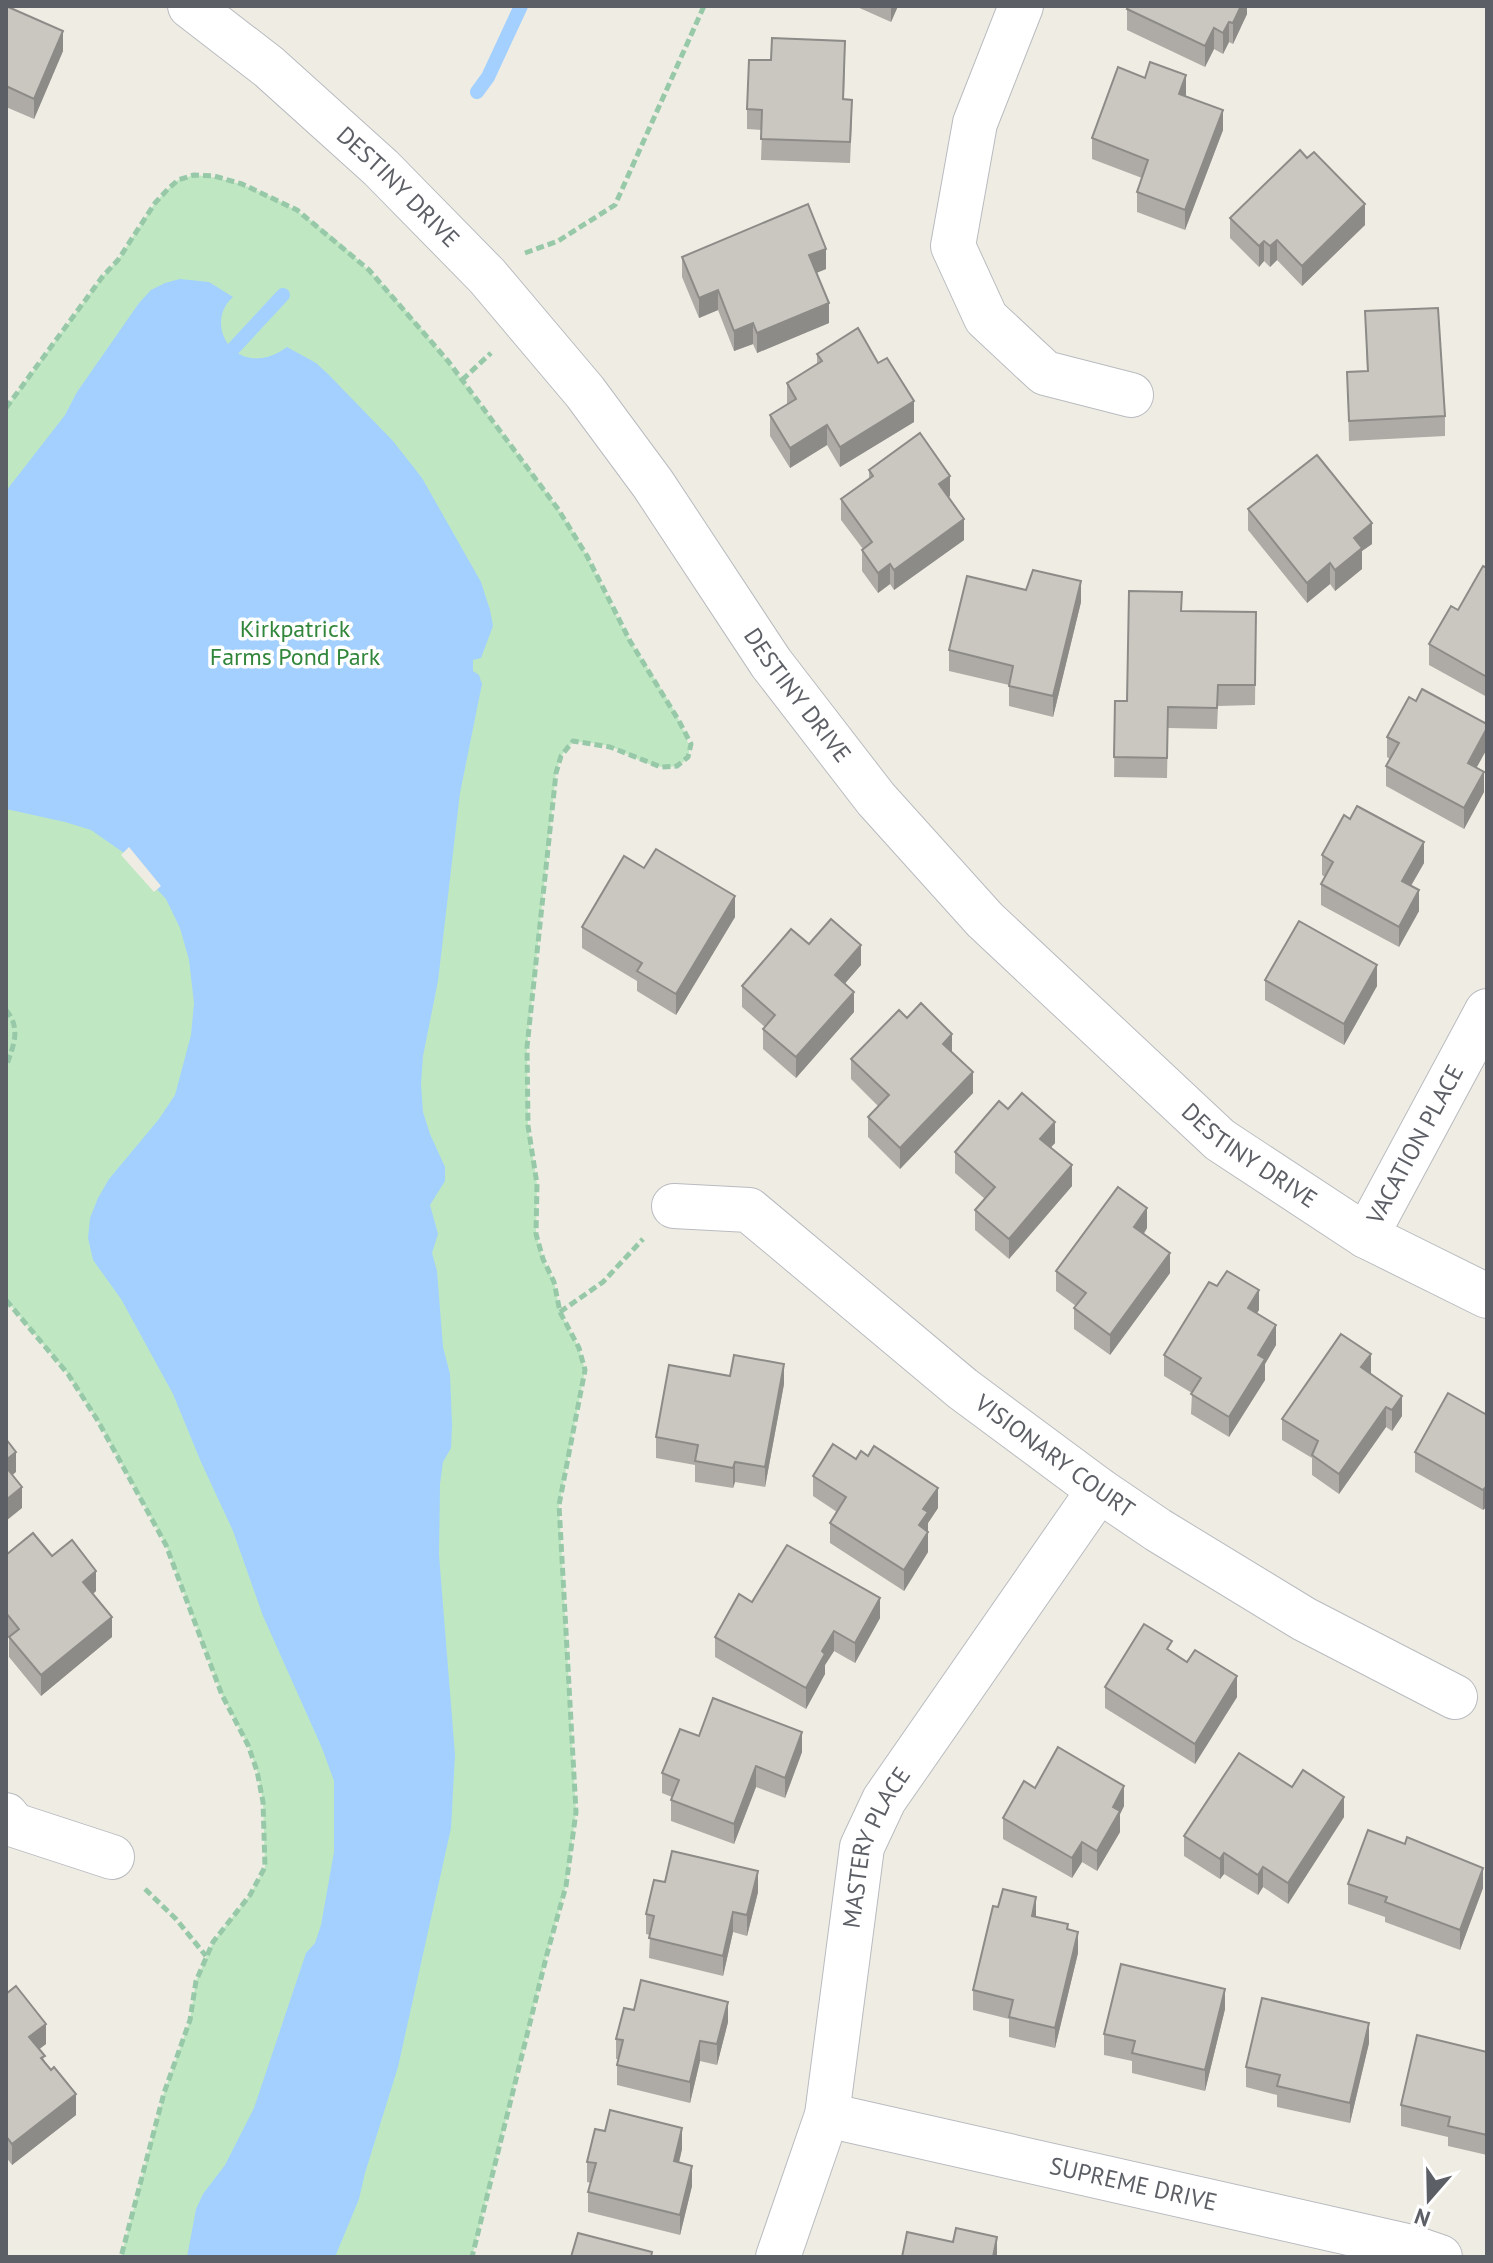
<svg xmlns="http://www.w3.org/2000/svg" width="1493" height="2263" viewBox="0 0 1493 2263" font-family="'PT Sans',sans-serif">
	<rect width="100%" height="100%" fill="#efede3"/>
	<path fill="#bfe8c2" d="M194 175C262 180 324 223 370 272 420 322 462 380 504 436 533 475 564 513 587 556 602 584 614 614 631 642 642 662 701 740 687 758 668 782 630 753 609 746 597 743 585 742 573 742L561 756 556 773 527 1047 528 1126 537 1184 536 1234 543 1259 554 1282 560 1312 579 1348 585 1370 559 1506 576 1812 566 1886 547 1954 472 2257H121L164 2093 190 2020 196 1981 213 1942 250 1895 265 1867 263 1802 257 1771 248 1745 222 1695 166 1545 98 1421 68 1374 6 1300V408L103 276 118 260 155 203 168 189 178 180Z"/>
	<path fill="#a3d0ff" d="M180 279 209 282 233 297C201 325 238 383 287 347L316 363 328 374 393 441 422 478 481 582 490 610 493 626 481 658 473 660V671L479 675 482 684 460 793 438 981 423 1056 421 1084 423 1112 430 1134 445 1167V1181L430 1205 438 1234 432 1253 437 1271 443 1347 450 1374 452 1425 451 1448 443 1462 440 1484 439 1555 455 1755 451 1828 398 2067 365 2173 359 2199 335 2257H187L196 2209 203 2194 225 2165 254 2108 306 1953 315 1943 321 1925 334 1852V1781L322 1748 263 1616 233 1531 201 1462 173 1394 121 1299 93 1260 88 1238 90 1218 98 1198 109 1179 159 1119 175 1095 191 1035 194 1003 189 960 180 928 166 899 124 853 91 830 65 822 6 809V491L65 415 77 392 139 303 151 290 165 283Z"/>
	<path fill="#efede3" d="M129 847 161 886 154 892 121 855Z"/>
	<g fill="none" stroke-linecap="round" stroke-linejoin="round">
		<g stroke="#a3d0ff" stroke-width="14">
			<path d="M477 92 488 77 521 6"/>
			<path d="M232 350 283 295"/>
		</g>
		<defs>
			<g id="minor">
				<path id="s1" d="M190 6 269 67 381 168 487 276 585 392 653 484 771 663 876 799 985 920 1220 1140 1366 1236 1487 1296"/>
				<path d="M1021 6 975 123 953 246 986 318 1045 373 1131 395"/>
				<path id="s2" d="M674 1206 749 1210 963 1389 1099 1490 1158 1530 1304 1619 1455 1697"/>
				<path id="s3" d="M1366 1236 1487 1011"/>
				<path d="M6 1815 14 1825 112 1857"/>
				<path id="s4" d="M827 2115 1411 2247 1440 2257"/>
				<path id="s5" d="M778 2257 827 2115 862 1847 884 1800 1099 1490"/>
			</g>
		</defs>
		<use href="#minor" stroke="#b9bbc0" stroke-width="46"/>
		<g stroke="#97c9a9" stroke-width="5" stroke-dasharray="8 4" stroke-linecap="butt">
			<path d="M525 253 558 241 615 205 704 6"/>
			<path d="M462 380 491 353"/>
			<path d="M6 408 103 276 118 260 155 203 168 189 178 180 194 175 214 176 242 184 297 210 369 270 448 361 558 509 587 556 630 641 679 721 691 744 688 757 677 766 661 767 610 747 573 741 561 756 556 773 527 1047 528 1126 537 1184 536 1234 543 1259 554 1282 560 1312 579 1348 585 1370 559 1505 576 1812 566 1886 547 1954 472 2257"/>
			<path d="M6 1010C22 1029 13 1046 6 1067"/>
			<path d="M6 1300 68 1374 98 1421 166 1545 222 1695 248 1745 257 1771 263 1802 265 1867 250 1895 213 1942 196 1981 190 2020 164 2093 121 2257"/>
			<path d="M560 1312 603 1282 643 1239"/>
			<path d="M145 1889 176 1919 206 1956"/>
		</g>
		<use href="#minor" stroke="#fff" stroke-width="44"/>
	</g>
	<g fill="#aeaba6">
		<path d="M6 6 63 51 34 119 6 107Z"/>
		<path d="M855 6H898L891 22Z"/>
		<path d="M1247 6V14L1233 44 1229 42 1223 54 1214 49 1205 67 1127 30V9Z"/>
		<path d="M845 62 844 99 852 120 850 163 761 160 762 130 747 129V109Z"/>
		<path d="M1186 96 1223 130 1185 230 1137 212V192L1142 178 1092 159V138Z"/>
		<path d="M1230 218 1365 225 1302 286 1277 260 1270 267 1264 261 1259 267 1230 238Z"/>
		<path d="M682 257 826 269 816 273 829 323 757 353 753 344 734 351 718 310 699 318 682 277Z"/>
		<path d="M1365 311 1445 416V436L1349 441 1347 372 1367 371Z"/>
		<path d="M817 354 914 422 840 467 827 445 790 468 770 436V415L787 404V383L817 364Z"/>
		<path d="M869 470 950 496 948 498 964 540 894 590 890 584 878 593 862 571V550L863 549 841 520V499L869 480Z"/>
		<path d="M1248 509 1372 544 1362 551V569L1335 591 1330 584 1307 603 1248 530Z"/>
		<path d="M1487 568V697L1429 665V644L1458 610Z"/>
		<path d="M1026 590 1081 602 1053 717 1009 706V685L949 671V650Z"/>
		<path d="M1182 611 1256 612 1255 705 1218 706 1217 729 1168 728 1167 778 1114 777 1115 701H1127Z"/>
		<path d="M1387 737 1476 767 1484 792 1464 829 1386 786V766L1390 759 1387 757Z"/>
		<path d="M1322 855 1424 863 1411 886 1419 911 1399 947 1321 905V884L1325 877 1322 875Z"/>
		<path d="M644 868 735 917 676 1015 637 991V981L582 948V927Z"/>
		<path d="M861 965 845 983 854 1012 796 1078 763 1049V1029L765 1027 742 1007V986Z"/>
		<path d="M1265 980 1377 986 1344 1045 1265 1000Z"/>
		<path d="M907 1018 952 1052 973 1093 900 1169 868 1137V1117L878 1106 851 1079V1059Z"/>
		<path d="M1008 1109 1055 1143 1051 1147 1072 1186 1009 1259 975 1230V1210L985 1199 955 1173V1152Z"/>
		<path d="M1147 1228 1144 1234 1170 1273 1110 1355 1074 1329V1308L1076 1306 1056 1291V1271Z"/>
		<path d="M1259 1310 1257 1313 1276 1345 1265 1364V1380L1229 1437 1191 1414 1192 1393 1164 1376V1355Z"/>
		<path d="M1371 1374 1402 1416 1392 1431 1386 1427 1339 1494 1312 1475V1458L1282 1440V1419Z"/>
		<path d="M784 1384 765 1487 735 1482 733 1488 695 1482V1465L656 1458V1437Z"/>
		<path d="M1487 1415 1483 1510 1415 1472V1452Z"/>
		<path d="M813 1476 938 1508 928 1523V1552L904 1591 830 1543V1523L837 1512 813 1496Z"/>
		<path d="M6 1555 52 1556 96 1591 93 1594 112 1637 41 1696 9 1657V1638L6 1634Z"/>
		<path d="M752 1602 880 1618 855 1663 834 1651 825 1665V1674L806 1709 715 1657V1637Z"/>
		<path d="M1105 1687 1237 1697 1195 1764 1105 1708Z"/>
		<path d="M699 1736 802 1752 785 1798 756 1787 734 1844 671 1821V1800L672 1797 662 1793V1773Z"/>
		<path d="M1292 1787 1344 1817 1288 1904 1263 1887 1258 1895 1224 1874 1220 1879 1184 1856V1836Z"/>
		<path d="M1035 1788 1124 1806 1120 1814V1832L1097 1871 1082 1862 1072 1878 1003 1839V1818Z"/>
		<path d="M665 1882 758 1892 747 1936 733 1932 723 1976 649 1958 650 1935 646 1934V1914Z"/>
		<path d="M1348 1884 1483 1888 1460 1950 1385 1922V1917L1348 1904Z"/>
		<path d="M1036 1917 1068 1929 1078 1953 1055 2048 1009 2037V2019L973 2010V1990Z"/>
		<path d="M6 1994 46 2044 39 2049 45 2062 76 2115 12 2165 6 2157Z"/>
		<path d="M1225 2009 1205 2091 1132 2073V2061L1104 2055V2034Z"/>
		<path d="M728 2022 717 2065 700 2061 690 2103 617 2085V2065L618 2059H616V2039Z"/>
		<path d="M1369 2043 1350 2123 1277 2107V2095L1246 2087V2067Z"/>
		<path d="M1487 2052V2155L1448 2146V2137L1401 2126V2105Z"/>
		<path d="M682 2149 679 2163 692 2186 680 2235 588 2212V2192L591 2183 587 2182V2162Z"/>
	</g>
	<g fill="#8d8b87">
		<path d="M891 6H898L891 22Z"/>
		<path d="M1240 6H1247V14L1233 44V23Z"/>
		<path d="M1229 22V42L1223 54V33Z"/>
		<path d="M1214 28V49L1205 67V46Z"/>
		<path d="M63 31V51L34 119V99Z"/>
		<path d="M1186 75V96L1179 94Z"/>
		<path d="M1223 110V130L1185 230V210Z"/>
		<path d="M1365 204V225L1302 286V266Z"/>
		<path d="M1277 240V260L1270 267V246Z"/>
		<path d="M1264 241V261L1259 267V246Z"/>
		<path d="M826 249V269L809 276V255Z"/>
		<path d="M718 290V310L699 318V298Z"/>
		<path d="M829 303V323L757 353V333Z"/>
		<path d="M753 323V344L734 351V331Z"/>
		<path d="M914 401V422L840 467V447Z"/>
		<path d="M827 425V445L790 468V448Z"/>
		<path d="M950 476V496L939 505V484Z"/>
		<path d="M964 519V540L894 590V570Z"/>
		<path d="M1372 523V544L1362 551V569L1335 591V570L1354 538Z"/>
		<path d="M1330 563V584L1307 603V583Z"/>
		<path d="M890 564V584L878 593V573Z"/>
		<path d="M1081 581V602L1053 717V696Z"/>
		<path d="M1487 728V749L1468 783V763Z"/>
		<path d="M1484 772V792L1464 829V808Z"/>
		<path d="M1424 842V863L1402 901V881Z"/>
		<path d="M1419 890V911L1399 947V927Z"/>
		<path d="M735 896V917L676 1015V994Z"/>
		<path d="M861 945V965L835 995V975Z"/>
		<path d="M1377 965V986L1344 1045V1024Z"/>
		<path d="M854 992V1012L796 1078V1057Z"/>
		<path d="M952 1034V1055L943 1044Z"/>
		<path d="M973 1072V1093L900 1169V1148Z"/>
		<path d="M1055 1122V1143L1040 1159V1139Z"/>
		<path d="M1072 1165V1186L1009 1259V1239Z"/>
		<path d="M1147 1208V1228L1134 1247V1227Z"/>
		<path d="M1170 1253V1273L1110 1355V1335Z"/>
		<path d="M1259 1290V1310L1248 1328V1308Z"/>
		<path d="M1276 1325V1345L1265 1364V1380L1229 1437V1417L1258 1355Z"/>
		<path d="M1371 1354V1374L1361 1367Z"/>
		<path d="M784 1364V1384L765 1487V1467Z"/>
		<path d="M1402 1396V1416L1392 1431V1410Z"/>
		<path d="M1386 1407V1427L1339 1494V1474Z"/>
		<path d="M16 1452V1472L6 1481V1460Z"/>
		<path d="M735 1462V1482L733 1488V1468Z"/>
		<path d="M1487 1486V1507L1483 1510V1490Z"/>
		<path d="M22 1487V1508L6 1521V1500Z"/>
		<path d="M938 1488V1508L928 1523V1532L919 1525 923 1509Z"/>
		<path d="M928 1532V1552L904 1591V1570Z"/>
		<path d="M96 1571V1591L83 1602V1582Z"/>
		<path d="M880 1598V1618L855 1663V1643Z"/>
		<path d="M112 1617V1637L41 1696V1675Z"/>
		<path d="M834 1631V1651L825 1665V1674L806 1709V1688L822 1651Z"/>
		<path d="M1237 1676V1697L1195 1764V1744Z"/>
		<path d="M802 1732V1752L785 1798V1778Z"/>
		<path d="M756 1766V1787L734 1844V1824Z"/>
		<path d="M1124 1786V1806L1120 1814V1832L1097 1871V1851L1113 1807Z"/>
		<path d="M1344 1797V1817L1288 1904V1883Z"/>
		<path d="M1082 1842V1862L1072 1878V1858Z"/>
		<path d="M1224 1853V1874L1220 1879V1859Z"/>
		<path d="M1263 1867V1887L1258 1895V1875Z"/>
		<path d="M1483 1868V1888L1460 1950V1930Z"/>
		<path d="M758 1871V1892L747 1936V1915Z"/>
		<path d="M1036 1897V1917L1032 1916Z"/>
		<path d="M733 1912V1932L723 1976V1956Z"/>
		<path d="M1078 1932V1953L1055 2048V2028Z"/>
		<path d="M1225 1989V2009L1205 2091V2070Z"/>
		<path d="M728 2002V2022L717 2065V2044Z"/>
		<path d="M1369 2023V2043L1350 2123V2103Z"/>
		<path d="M46 2024V2044L29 2057V2037Z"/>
		<path d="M700 2041V2061L690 2103V2082Z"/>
		<path d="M76 2094V2115L12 2165V2144Z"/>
		<path d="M682 2128V2149L674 2182V2161Z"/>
		<path d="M692 2166V2186L680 2235V2215Z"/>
		<path d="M997 2237V2257H993Z"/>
	</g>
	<g fill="#cac7c1" stroke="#8d8b87" stroke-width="2">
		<path d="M6 6 63 31 34 99 6 86Z"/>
		<path d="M1129 6H1241L1233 23 1229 22 1223 33 1214 28 1205 46 1127 9Z"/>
		<path d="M772 38 845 41 843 99 852 100 850 142 761 139 762 110 747 109 749 60H771Z"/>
		<path d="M1150 62 1186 75 1179 94 1223 110 1185 210 1137 192 1148 160 1092 138 1118 67 1145 78Z"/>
		<path d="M1300 150 1307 158 1314 152 1365 204 1302 266 1277 240 1270 246 1264 241 1259 246 1230 218Z"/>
		<path d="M808 204 826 249 809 255 829 303 757 333 753 323 734 331 718 290 699 298 682 257Z"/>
		<path d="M1438 308 1445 416 1349 421 1347 372 1368 371 1365 311Z"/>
		<path d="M858 328 878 363 887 358 914 401 840 447 827 425 790 448 770 415 796 399 787 383 822 361 817 354Z"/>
		<path d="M920 433 950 476 939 484 964 519 894 570 890 564 878 573 862 550 872 542 841 499 873 476 869 470Z"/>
		<path d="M1317 455 1372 523 1354 538 1362 548 1335 570 1330 563 1307 583 1248 509Z"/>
		<path d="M1483 566 1487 568V677L1429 644 1451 606 1458 610Z"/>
		<path d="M1033 570 1081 581 1053 696 1009 686 1013 666 949 650 967 576 1026 590Z"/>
		<path d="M1129 591 1182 592 1181 611 1256 612 1255 685H1218L1217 708 1168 707 1167 758 1114 757 1115 701H1127Z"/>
		<path d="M1422 689 1487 724V728L1468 763 1484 772 1464 808 1386 766 1399 743 1387 737 1409 697 1416 701Z"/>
		<path d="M1357 806 1424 842 1402 881 1419 890 1399 927 1321 884 1333 862 1322 855 1344 815 1350 819Z"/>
		<path d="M656 849 735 896 676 994 637 971 642 963 582 927 624 856 644 868Z"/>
		<path d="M831 919 861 945 835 975 854 992 796 1057 763 1029 775 1015 742 986 791 929 809 944Z"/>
		<path d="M1299 921 1377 965 1344 1024 1265 980Z"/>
		<path d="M921 1003 952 1034 943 1044 973 1072 900 1148 868 1117 889 1095 851 1059 899 1010 907 1018Z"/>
		<path d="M1022 1093 1055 1122 1040 1139 1072 1165 1009 1239 975 1210 995 1187 955 1152 999 1101 1008 1109Z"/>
		<path d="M1118 1187 1147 1208 1134 1227 1170 1253 1110 1335 1074 1308 1086 1293 1056 1271Z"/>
		<path d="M1227 1271 1259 1290 1248 1308 1276 1325 1258 1355 1265 1359 1229 1417 1191 1394 1201 1378 1164 1355 1209 1282 1217 1286Z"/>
		<path d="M1341 1334 1371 1354 1361 1367 1402 1396 1392 1410 1386 1407 1339 1474 1312 1455 1318 1441 1282 1419Z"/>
		<path d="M734 1355 784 1364 765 1467 735 1462 733 1468 695 1461 698 1445 656 1437 669 1365 730 1376Z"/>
		<path d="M1448 1393 1487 1415V1486L1483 1490 1415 1452Z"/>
		<path d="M6 1439 16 1452 6 1460Z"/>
		<path d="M833 1444 856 1459 861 1451 868 1456 874 1446 938 1488 923 1509 928 1512 919 1525 928 1532 904 1570 830 1523 846 1497 813 1476Z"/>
		<path d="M6 1467 22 1487 6 1500Z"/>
		<path d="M33 1533 52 1556 72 1540 96 1571 83 1582 112 1617 41 1675 9 1637 19 1629 6 1613V1555Z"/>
		<path d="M787 1545 880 1598 855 1643 834 1631 822 1651 825 1654 806 1688 715 1637 739 1594 752 1602Z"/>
		<path d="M1144 1624 1172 1641 1167 1649 1187 1662 1195 1650 1237 1676 1195 1744 1105 1687Z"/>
		<path d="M713 1698 802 1732 785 1778 756 1766 734 1824 671 1800 679 1780 662 1773 680 1729 699 1736Z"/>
		<path d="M1058 1747 1124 1786 1113 1807 1120 1811 1097 1851 1082 1842 1072 1858 1003 1818 1024 1781 1035 1788Z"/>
		<path d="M1239 1753 1292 1787 1303 1770 1344 1797 1288 1883 1263 1867 1258 1875 1224 1853 1220 1859 1184 1836Z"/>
		<path d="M1368 1830 1405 1844 1407 1837 1483 1868 1460 1930 1385 1902 1387 1897 1348 1884Z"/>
		<path d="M672 1851 758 1871 747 1915 733 1912 723 1956 649 1938 654 1916 646 1914 654 1880 665 1882Z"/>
		<path d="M1003 1889 1036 1897 1032 1916 1068 1924 1067 1929 1078 1932 1055 2028 1009 2017 1013 2000 973 1990 993 1906 998 1907Z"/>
		<path d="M1121 1964 1225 1989 1205 2070 1132 2053 1135 2041 1104 2034Z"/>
		<path d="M641 1980 728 2002 717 2044 700 2041 690 2082 617 2065 623 2040 616 2039 624 2008 634 2010Z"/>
		<path d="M16 1986 46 2024 29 2037 45 2056 41 2058 51 2070 54 2067 76 2094 12 2144 6 2136V1994Z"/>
		<path d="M1262 1998 1369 2023 1350 2103 1277 2086 1280 2075 1246 2067Z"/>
		<path d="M1417 2035 1487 2052V2135L1448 2126 1450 2117 1401 2105Z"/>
		<path d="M610 2110 682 2128 674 2161 692 2166 680 2215 588 2192 596 2163 587 2162 595 2129 605 2131Z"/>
		<path d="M956 2228 997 2237 993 2257H902L907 2232 953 2242Z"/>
		<path d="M578 2233 652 2252 651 2257H571Z"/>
	</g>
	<g text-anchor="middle" stroke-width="7" stroke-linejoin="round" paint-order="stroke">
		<g font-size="24" fill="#5c5f65" stroke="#fff">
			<text dy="8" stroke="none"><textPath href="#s1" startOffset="276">DESTINY DRIVE</textPath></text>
			<text dy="8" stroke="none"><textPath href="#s1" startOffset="924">DESTINY DRIVE</textPath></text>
			<text dy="8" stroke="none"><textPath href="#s3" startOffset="104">VACATION PLACE</textPath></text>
			<text dy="8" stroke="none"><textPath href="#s1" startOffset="1572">DESTINY DRIVE</textPath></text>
			<text dy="8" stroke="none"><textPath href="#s2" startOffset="468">VISIONARY COURT</textPath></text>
			<text dy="8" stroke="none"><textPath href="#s5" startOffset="424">MASTERY PLACE</textPath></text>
			<text dy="8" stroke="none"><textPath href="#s4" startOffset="314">SUPREME DRIVE</textPath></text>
		</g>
		<g font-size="24" fill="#31863c" stroke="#fff">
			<text x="295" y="637">Kirkpatrick<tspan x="295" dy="28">Farms Pond Park</tspan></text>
		</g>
	</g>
	<rect width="1493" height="2263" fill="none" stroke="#5c5f65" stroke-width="16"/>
	<g transform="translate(1429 2199) rotate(200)" stroke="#ffffff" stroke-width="6" paint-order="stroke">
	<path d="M0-6L14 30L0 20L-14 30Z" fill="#5c5f65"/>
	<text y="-12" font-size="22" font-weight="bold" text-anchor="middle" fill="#5c5f65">N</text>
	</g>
</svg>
